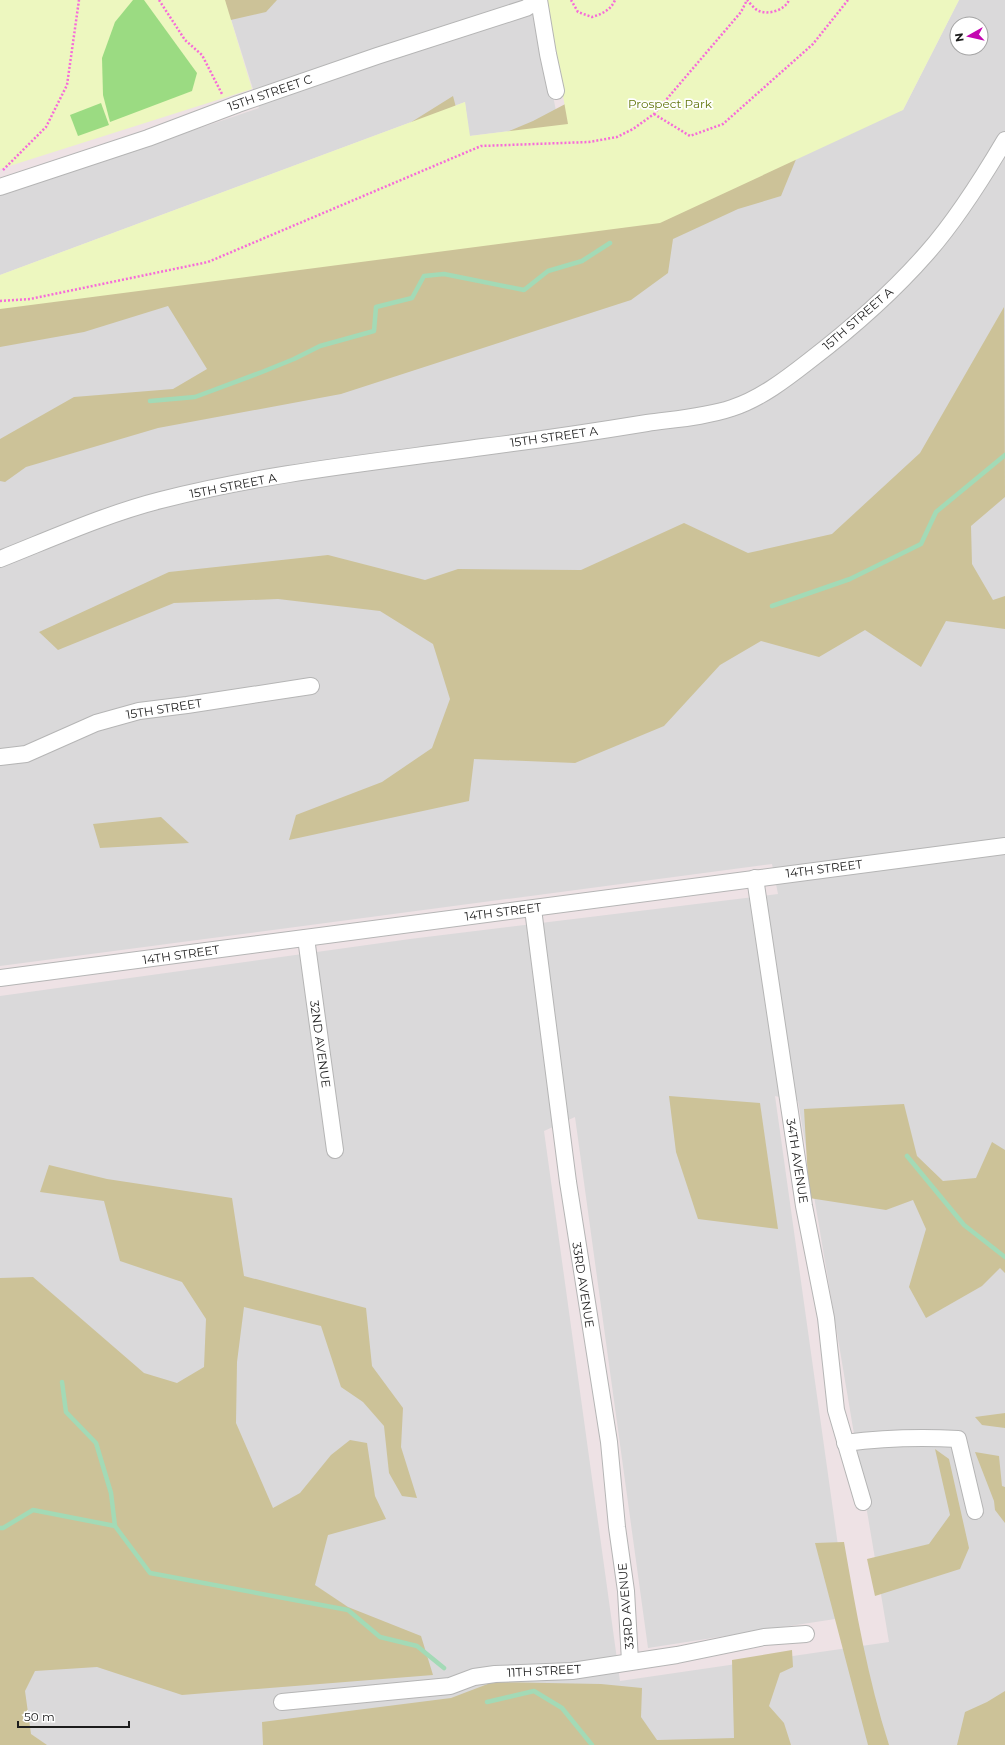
<svg xmlns="http://www.w3.org/2000/svg" width="1005" height="1745" viewBox="0 0 1005 1745" font-family="Montserrat,sans-serif">
	<rect width="100%" height="100%" fill="#eee2e5"/>
	<g fill="#dad9da" fill-rule="evenodd">
		<path d="M225 0H533L559 125 469 136 465 102 0 275V182L6 194 259 108Z"/>
		<path d="M959 0H1005V1745H0V996L410 939 778 894 772 864 0 966V309L903 110ZM957 24H981V48H957ZM775 1096 798 1101 889 1642 620 1681 544 1131 575 1117 648 1648 848 1617Z"/>
	</g>
	<g fill="#ccc298">
		<path d="M223 0H277L266 12 222 22Z"/>
		<path d="M453 96 464 138 490 139 533 121 571 101 808 130 781 196 738 209 673 239 668 273 631 300 341 394 158 428 26 467 5 482 0 481V439L74 397 173 389 207 369 168 306 84 332 0 347V289L397 131Z"/>
		<path d="M1004 307 1005 497 971 526 972 564 993 600 1005 596V629L946 621 921 667 865 630 819 657 761 641 720 665 664 726 575 763 474 759 469 801 289 840 296 815 382 782 432 748 450 699 433 644 380 611 278 599 174 603 58 650 39 632 169 572 328 555 425 580 458 569 581 570 684 523 748 553 832 534 920 453Z"/>
		<path d="M161 817 189 843 100 848 93 824Z"/>
		<path d="M669 1096 760 1103 778 1229 698 1219 676 1152Z"/>
		<path d="M904 1104 917 1156 943 1181 976 1178 992 1142 1005 1150V1273L1000 1268 982 1286 926 1318 909 1287 926 1229 913 1200 886 1210 809 1198 804 1109Z"/>
		<path d="M49 1165 107 1179 232 1198 244 1276 366 1308 372 1366 403 1408 401 1447 417 1498 402 1496 389 1473 384 1426 363 1402 341 1387 321 1326 244 1307 237 1362 236 1423 273 1508 300 1493 331 1455 350 1440 367 1443 375 1496 386 1519 328 1535 315 1585 348 1607 421 1636 433 1675 182 1695 97 1667 35 1671 25 1691 31 1734 47 1745H0V1278L33 1277 144 1373 177 1383 204 1367 206 1319 182 1282 120 1261 104 1201 40 1192Z"/>
		<path d="M1005 1413V1428L982 1425 975 1417Z"/>
		<path d="M935 1449 949 1459 969 1548 960 1569 875 1596 867 1559 929 1544 950 1515Z"/>
		<path d="M975 1452 999 1456 1002 1486 1005 1487V1523L995 1510 994 1501Z"/>
		<path d="M844 1542C856 1611 868 1679 889 1745H868L815 1543Z"/>
		<path d="M792 1650 793 1667 780 1673 769 1706 784 1723 791 1745H263L262 1722 451 1698 493 1682 601 1684 642 1688 641 1717 657 1740 734 1738 732 1660Z"/>
		<path d="M1005 1691V1745H957L965 1712 987 1702Z"/>
	</g>
	<g fill="#edf7bf">
		<path d="M0 0H225L252 89 0 169Z"/>
		<path d="M546 0H959L903 110 660 223 0 309V275L465 102 470 136 568 124Z"/>
	</g>
	<g fill="#9bdb82">
		<path d="M133 0H144L197 73 192 91 110 122 103 95 102 58 115 22Z"/>
		<path d="M101 103 109 125 78 136 70 115Z"/>
	</g>
	<g fill="none" stroke-linecap="round" stroke-linejoin="round">
		<g stroke="#a3dab6" stroke-width="4.5">
			<path d="M150 401 195 397 262 372 294 359 320 346 374 331 376 307 412 298 424 276 444 274 524 290 548 271 582 261 610 243"/>
			<path d="M772 606 850 579 921 544 936 512 1005 455"/>
			<path d="M907 1156 964 1225 1005 1257"/>
			<path d="M62 1382 66 1412 96 1443 111 1493 115 1526"/>
			<path d="M0 1528H3L33 1510 115 1526 150 1573 348 1610 380 1637 417 1646 444 1668"/>
			<path d="M487 1702 534 1691 562 1708 592 1745"/>
		</g>
		<defs>
			<g id="street">
				<path d="M539 0 548 54 556 91"/>
				<path d="M0 187 148 138 238 104 377 56 526 8 539 0"/>
				<path d="M0 559C53 538 106 514 161 500 266 473 376 462 483 447 538 440 592 432 647 423 675 419 705 417 732 408 760 399 786 379 809 361 852 328 892 293 927 253 957 219 982 179 1005 140"/>
				<path d="M0 757 26 754 96 723 139 711 187 705 311 686"/>
				<path d="M755 878 804 1206 826 1318 836 1410 863 1502"/>
				<path d="M533 909 568 1182 609 1442 617 1527 626 1591 630 1661"/>
				<path d="M306 938 335 1150"/>
				<path d="M0 978 1005 846"/>
				<path d="M845 1443C883 1438 920 1437 958 1439L975 1511"/>
				<path d="M282 1702 450 1686 474 1677 495 1674 572 1671 677 1655 764 1637 806 1634"/>
			</g>
		</defs>
		<use href="#street" stroke="#b5b5b5" stroke-width="18"/>
		<g stroke="#f66bd9" stroke-width="2.5" stroke-dasharray="2 2" stroke-linecap="butt">
			<path d="M159 0 185 40 202 55 222 94"/>
			<path d="M571 0 578 12 592 17C602 14 611 10 615 0"/>
			<path d="M747 0C750 3 754 9 759 11 769 15 785 10 789 0"/>
			<path d="M654 114 690 136 723 124 813 44 848 0"/>
			<path d="M3 170 46 127 67 85 79 0"/>
			<path d="M0 301 30 299 208 262 481 146 589 142 617 137 633 129 654 114 741 12 747 0"/>
		</g>
		<use href="#street" stroke="#fff" stroke-width="16"/>
	</g>
	<g text-anchor="middle" stroke-width="3.5" stroke-linejoin="round" paint-order="stroke">
		<g font-size="12" fill="#1c1c1c" stroke="#fff">
			<text transform="translate(270 93) rotate(-19)" y="4">15TH STREET C</text>
			<text transform="translate(858 319) rotate(-41)" y="4">15TH STREET A</text>
			<text transform="translate(554 437) rotate(-8)" y="4">15TH STREET A</text>
			<text transform="translate(233 486) rotate(-11)" y="4">15TH STREET A</text>
			<text transform="translate(164 709) rotate(-9)" y="4">15TH STREET</text>
			<text transform="translate(824 869) rotate(-7)" y="4">14TH STREET</text>
			<text transform="translate(503 912) rotate(-7)" y="4">14TH STREET</text>
			<text transform="translate(181 955) rotate(-8)" y="4">14TH STREET</text>
			<text transform="translate(320 1044) rotate(82)" y="4">32ND AVENUE</text>
			<text transform="translate(797 1161) rotate(81)" y="4">34TH AVENUE</text>
			<text transform="translate(583 1285) rotate(81)" y="4">33RD AVENUE</text>
			<text transform="translate(626 1606) rotate(-95)" y="4">33RD AVENUE</text>
			<text transform="translate(544 1671) rotate(-3)" y="4">11TH STREET</text>
		</g>
		<g font-size="12" fill="#63770e" stroke="#fff">
			<text x="670" y="108">Prospect Park</text>
		</g>
	</g>
	<g transform="translate(969 36) rotate(262)"><circle r="19" fill="#ffffff" stroke="#a4a4a4"/>
	<path d="M0-3L7 15L0 10L-7 15Z" fill="#c306b0"/>
	<text y="-6" font-size="11" font-weight="bold" text-anchor="middle" fill="#1c1c1c">N</text>
	</g>
	<path d="M18 1721v6h111v-6" fill="none" stroke="#1c1c1c" stroke-width="2"/>
	<text x="24" y="1721" font-size="12" fill="#1c1c1c" stroke="#ffffff" stroke-width="3" paint-order="stroke">50 m</text>
</svg>
